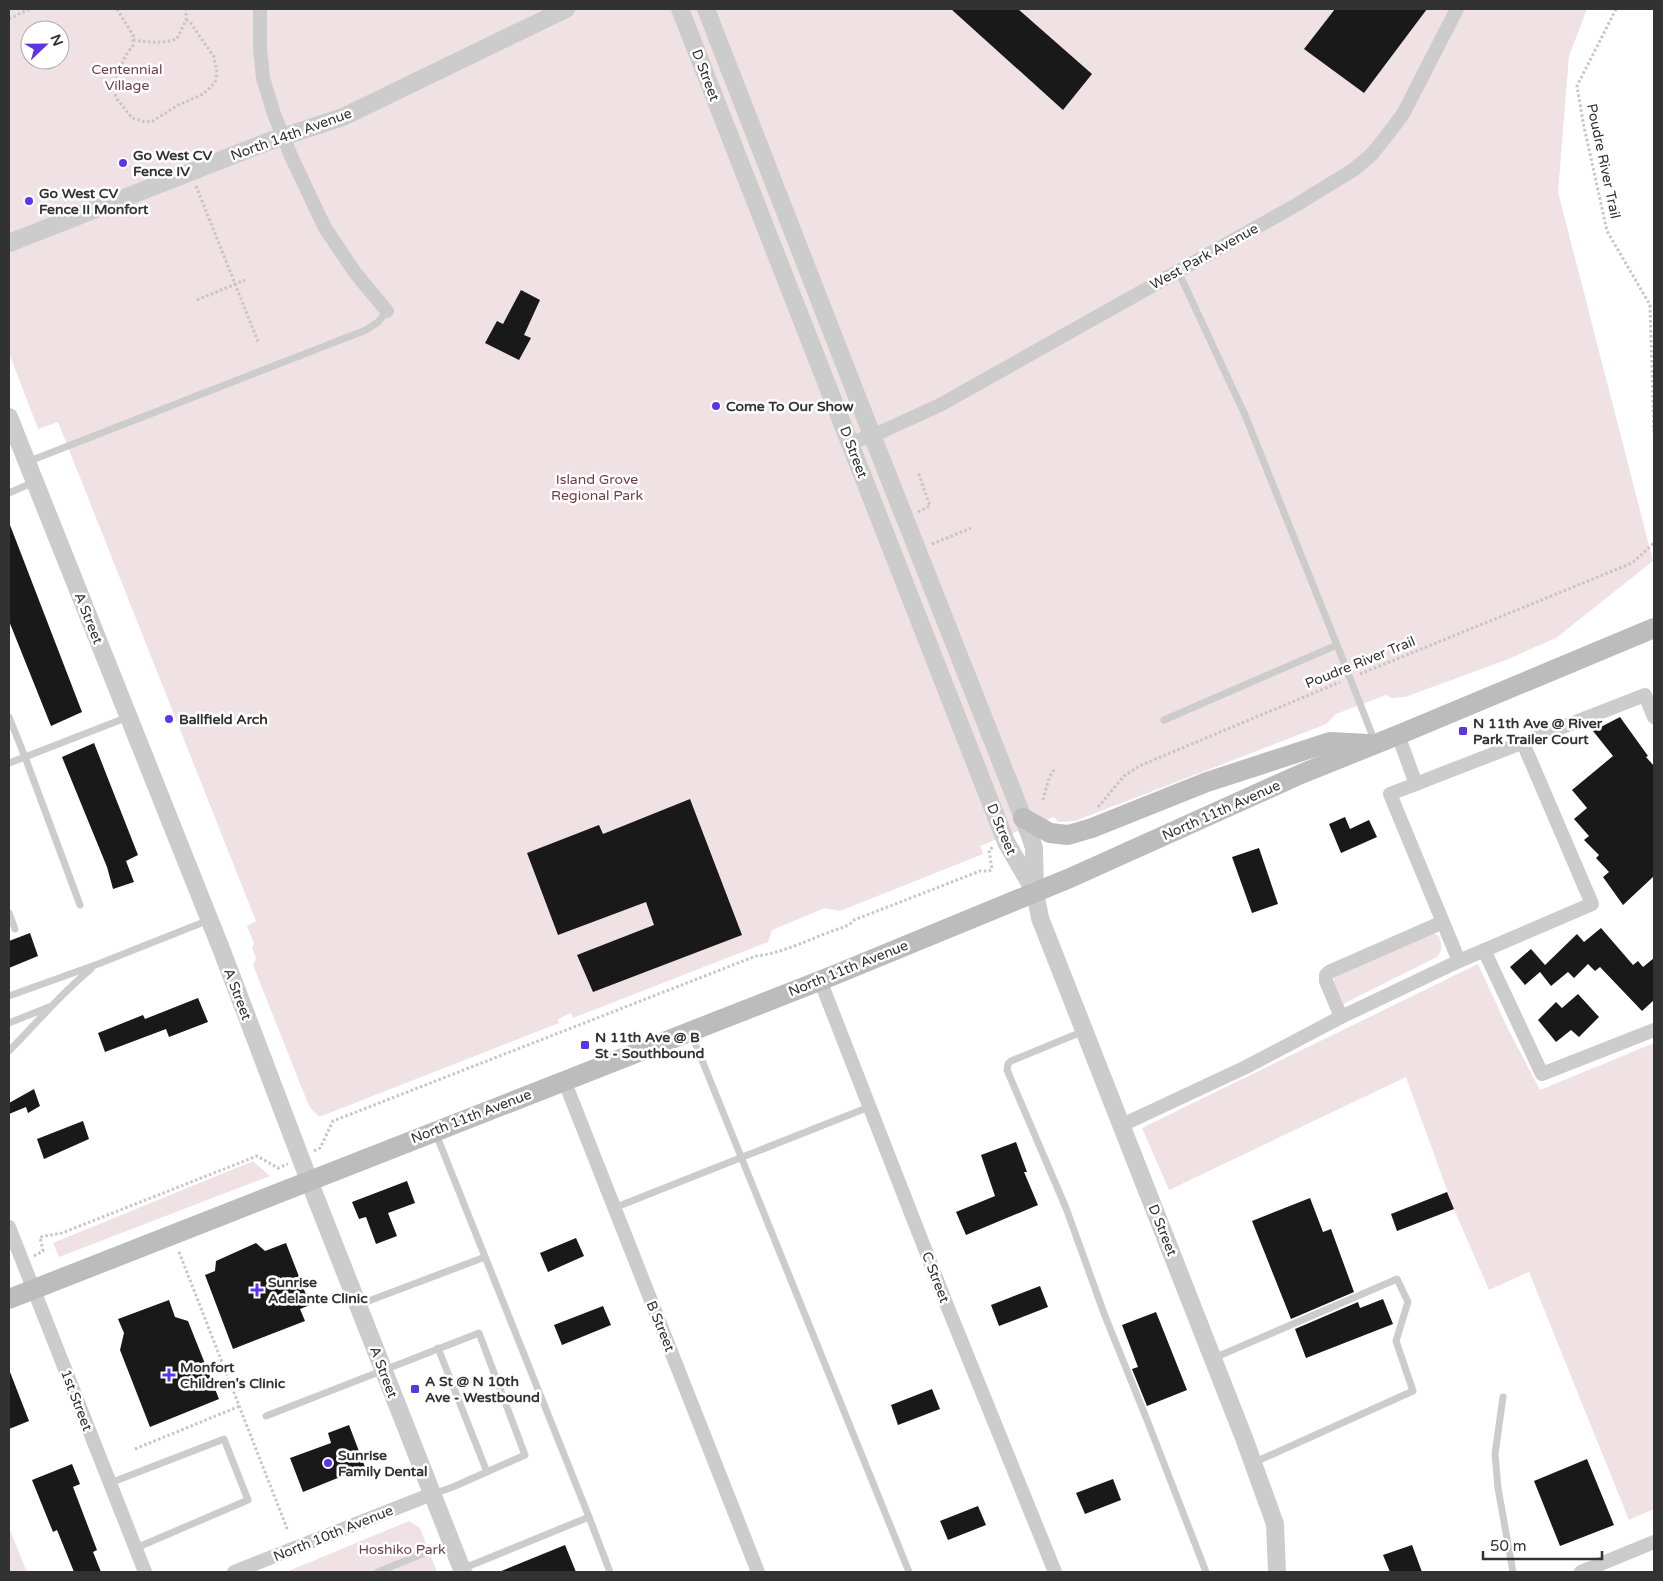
<svg xmlns="http://www.w3.org/2000/svg" width="1663" height="1581" viewBox="0 0 1663 1581" font-family="'Varela Round',sans-serif">
	<rect width="100%" height="100%" fill="#fff"/>
	<g fill="#efe1e4" fill-rule="evenodd">
		<path d="M9 9H1587L1569 56 1558 192 1653 561 1556 638 1506 660 1405 697 1392 698 1386 695 1336 714 1326 724 1311 730 1075 821 1058 822 1054 817 980 846 983 854 840 911 825 908 772 930 768 942 573 1018 571 1013 558 1019 559 1023 319 1117 309 1106 253 965 256 958 252 948 254 943 247 926 256 921 58 422 38 429 9 353ZM30 30H60V60H30Z"/>
		<path d="M1431 932 1439 936C1442 945 1443 950 1437 957L1343 1004 1334 982V977Z"/>
		<path d="M1478 964 1507 1027 1540 1090 1654 1043V1509L1629 1520 1529 1272 1489 1290 1454 1209 1406 1077 1169 1190 1142 1128Z"/>
		<path d="M253 1161 270 1176 59 1257 53 1243Z"/>
		<path d="M409 1521 420 1528 437 1572H286Z"/>
		<path d="M9 1528 27 1572H9Z"/>
	</g>
	<g fill="#191919">
		<path d="M951 9H1018L1092 74 1063 110Z"/>
		<path d="M1335 9H1427L1364 93 1304 49Z"/>
		<path d="M521 290 540 300 524 335 531 338 519 360 485 343 497 321 503 324Z"/>
		<path d="M10 525 82 712 51 726 9 621Z"/>
		<path d="M1620 717 1648 756 1646 757 1654 766V876L1623 905 1603 877 1609 872 1596 858 1599 855 1584 840 1589 836 1574 819 1587 808 1572 790 1613 756 1593 731Z"/>
		<path d="M94 743 138 855 126 861 134 882 113 889 107 867 62 757Z"/>
		<path d="M690 799 742 935 593 992 577 955 654 925 646 902 558 935 527 853 599 825 603 834Z"/>
		<path d="M1345 817 1350 829 1369 820 1377 837 1341 853 1329 824Z"/>
		<path d="M1259 848 1278 904 1252 913 1232 857Z"/>
		<path d="M1601 928 1633 965 1638 961 1643 967 1654 958V1000L1642 1011 1600 967 1595 971 1588 964 1574 978 1568 972 1551 986 1540 972 1525 985 1510 967 1531 949 1545 965 1577 934 1584 942Z"/>
		<path d="M30 933 38 956 9 968V941Z"/>
		<path d="M1578 994 1599 1017 1579 1037 1571 1030 1556 1042 1538 1020 1556 1002 1562 1008Z"/>
		<path d="M198 998 208 1022 169 1037 166 1029 105 1052 98 1033 143 1015 145 1019Z"/>
		<path d="M34 1089 40 1106 28 1113 26 1107 9 1114V1103Z"/>
		<path d="M83 1121 89 1139 44 1159 37 1139Z"/>
		<path d="M1016 1142 1027 1172H1024L1038 1205 966 1235 956 1212 995 1196 981 1155Z"/>
		<path d="M407 1181 415 1203 388 1213 397 1236 376 1244 366 1217 359 1219 352 1202Z"/>
		<path d="M1447 1192 1454 1209 1397 1231 1391 1214Z"/>
		<path d="M1310 1198 1323 1232 1331 1229 1354 1292 1291 1319 1252 1221Z"/>
		<path d="M576 1238 584 1256 548 1272 540 1253Z"/>
		<path d="M256 1243 265 1251 286 1243 310 1305 300 1309 305 1321 233 1349 205 1275 215 1271 216 1261Z"/>
		<path d="M1040 1286 1048 1307 999 1326 991 1305Z"/>
		<path d="M1383 1299 1393 1324 1306 1358 1295 1329 1358 1302 1360 1308Z"/>
		<path d="M169 1300 175 1317 188 1321 219 1399 150 1427 120 1350 124 1333 118 1319Z"/>
		<path d="M603 1306 611 1325 562 1345 554 1325Z"/>
		<path d="M1156 1312 1187 1390 1147 1406 1132 1369 1138 1367 1122 1325Z"/>
		<path d="M9 1372H10L29 1421 9 1429Z"/>
		<path d="M932 1389 940 1409 898 1425 891 1405Z"/>
		<path d="M349 1425 365 1467 303 1492 290 1458 331 1443 328 1433Z"/>
		<path d="M1587 1459 1614 1525 1560 1546 1534 1481Z"/>
		<path d="M72 1464 80 1484 73 1487 97 1550 93 1552 101 1572H74L57 1530 53 1532 32 1480Z"/>
		<path d="M1113 1479 1121 1500 1085 1514 1076 1493Z"/>
		<path d="M978 1506 986 1525 948 1540 940 1521Z"/>
		<path d="M565 1545 576 1572H499Z"/>
		<path d="M1412 1545 1422 1572H1390L1383 1555Z"/>
	</g>
	<g fill="none" stroke-linecap="round" stroke-linejoin="round">
		<g stroke="#c6c6c6" stroke-width="3" stroke-dasharray="2.5 2.5" stroke-linecap="butt">
			<path d="M117 9 133 35V45L126 55 114 81 113 89 117 99 132 118 145 122 153 121 178 105 201 95 208 90 215 82 217 73 214 57 190 22 186 20"/>
			<path d="M1616 9 1577 86 1583 122 1607 231 1650 305 1654 436"/>
			<path d="M9 19 29 9"/>
			<path d="M133 40C148 42 162 44 177 39L186 20V9"/>
			<path d="M196 186 259 344"/>
			<path d="M197 300 245 280"/>
			<path d="M918 512 930 506 918 472"/>
			<path d="M932 544 971 528"/>
			<path d="M1360 674 1632 563 1654 543"/>
			<path d="M1043 800 1049 778 1055 768"/>
			<path d="M1098 807 1124 776 1139 766 1340 682"/>
			<path d="M314 1151 320 1148 333 1121 756 956C785 953 813 937 841 928L849 925 854 920 980 871H989L992 869 989 850 993 847"/>
			<path d="M179 1252 288 1531"/>
			<path d="M34 1256 43 1251 40 1237 62 1233 257 1156 278 1168 288 1164"/>
			<path d="M135 1449 240 1406"/>
		</g>
		<g stroke="#ccc" stroke-width="7">
			<path d="M1178 271 1245 415 1337 645"/>
			<path d="M27 462 366 330 378 322 387 311"/>
			<path d="M9 493 34 482"/>
			<path d="M9 717 25 757 9 763"/>
			<path d="M1164 720 1337 645 1375 742"/>
			<path d="M80 905 25 757 128 717"/>
			<path d="M9 913 15 929"/>
			<path d="M9 996 98 964 209 920"/>
			<path d="M9 1023 49 1007"/>
			<path d="M1084 1031 1011 1061 1008 1064 1007 1070 1066 1208 1105 1316 1149 1425 1206 1572"/>
			<path d="M691 1033 909 1572"/>
			<path d="M9 1051C36 1024 61 993 91 969"/>
			<path d="M436 1134 589 1517 462 1569"/>
			<path d="M614 1208 869 1107"/>
			<path d="M358 1305 485 1257"/>
			<path d="M438 1348 487 1472"/>
			<path d="M1214 1358 1397 1279 1408 1302 1396 1341 1413 1391 1253 1463"/>
			<path d="M1503 1397 1495 1454 1498 1488 1513 1572"/>
			<path d="M266 1416 479 1333 525 1455 453 1487 433 1494"/>
			<path d="M110 1483 224 1439 248 1500 136 1548"/>
			<path d="M589 1517 610 1572"/>
			<path d="M378 1572 451 1542"/>
		</g>
		<g stroke="#ccc" stroke-width="14">
			<path d="M260 9V48L263 78 274 114 291 156 325 228 356 274 387 311"/>
			<path d="M851 443 883 431 940 405 1296 205 1353 170 1371 155 1385 138 1403 114 1457 9"/>
			<path d="M1398 735 1416 784"/>
			<path d="M1484 950 1542 1074 1654 1030"/>
			<path d="M1459 961 1390 794 1645 695 1654 717"/>
			<path d="M820 980 948 1308 1055 1572"/>
			<path d="M1341 1017 1326 981V975L1329 972 1443 922"/>
			<path d="M564 1080 758 1572"/>
			<path d="M1122 1125 1246 1067 1341 1017 1459 961 1592 904 1523 743"/>
			<path d="M9 1227 145 1572"/>
			<path d="M234 1572 432 1494"/>
			<path d="M1581 1572 1654 1542"/>
		</g>
		<g stroke="#ccc" stroke-width="18">
			<path d="M680 9 1006 842 1035 892"/>
			<path d="M706 9 872 435 1029 833 1034 848 1035 892 1040 918 1244 1438 1275 1524 1277 1572"/>
			<path d="M9 243 267 142 343 117 566 9"/>
			<path d="M9 417 222 951 315 1196 463 1572"/>
		</g>
		<g stroke="#bcbcbc" stroke-width="20">
			<path d="M1023 818 1050 833 1068 835 1092 828 1207 782 1330 742 1369 744"/>
			<path d="M9 1299 832 976 1070 878 1301 774 1398 735 1654 628"/>
		</g>
	</g>
	<g fill="#5d35e9" stroke="#fff" stroke-width="2">
		<circle cx="123" cy="163" r="5"/>
		<circle cx="29" cy="201" r="5"/>
		<circle cx="716" cy="406" r="5"/>
		<circle cx="169" cy="719" r="5"/>
		<rect x="1458" y="726" width="10" height="10" rx="2.5"/>
		<rect x="580" y="1040" width="10" height="10" rx="2.5"/>
		<path d="M254.5 1282.5h5v5h5v5h-5v5h-5v-5h-5v-5h5z"/>
		<path d="M166.5 1367.5h5v5h5v5h-5v5h-5v-5h-5v-5h5z"/>
		<rect x="410" y="1384" width="10" height="10" rx="2.5"/>
		<circle cx="328" cy="1463" r="5"/>
	</g>
	<g text-anchor="middle" stroke-width="5" stroke-linejoin="round" paint-order="stroke">
		<g font-size="14" fill="#703e46" stroke="#fff">
			<text x="127" y="74">Centennial<tspan x="127" dy="16">Village</tspan></text>
			<text x="597" y="484">Island Grove<tspan x="597" dy="16">Regional Park</tspan></text>
			<text x="402" y="1554">Hoshiko Park</text>
		</g>
		<g font-size="14" fill="#323232" stroke="#fff">
			<text transform="translate(706 75) rotate(69)" y="5">D Street</text>
			<text transform="translate(291 134) rotate(-20)" y="5">North 14th Avenue</text>
			<text transform="translate(1604 161) rotate(78)" y="5">Poudre River Trail</text>
			<text transform="translate(1204 256) rotate(-29)" y="5">West Park Avenue</text>
			<text transform="translate(854 452) rotate(69)" y="5">D Street</text>
			<text transform="translate(89 618) rotate(68)" y="5">A Street</text>
			<text transform="translate(1360 662) rotate(-22)" y="5">Poudre River Trail</text>
			<text transform="translate(1221 810) rotate(-24)" y="5">North 11th Avenue</text>
			<text transform="translate(1002 829) rotate(67)" y="5">D Street</text>
			<text transform="translate(848 968) rotate(-22)" y="5">North 11th Avenue</text>
			<text transform="translate(238 994) rotate(69)" y="5">A Street</text>
			<text transform="translate(471 1116) rotate(-21)" y="5">North 11th Avenue</text>
			<text transform="translate(1163 1230) rotate(68)" y="5">D Street</text>
			<text transform="translate(936 1277) rotate(69)" y="5">C Street</text>
			<text transform="translate(661 1326) rotate(68)" y="5">B Street</text>
			<text transform="translate(384 1372) rotate(69)" y="5">A Street</text>
			<text transform="translate(77 1400) rotate(69)" y="5">1st Street</text>
			<text transform="translate(333 1533) rotate(-22)" y="5">North 10th Avenue</text>
		</g>
		<g font-size="14" font-weight="bold" fill="#323232" stroke="#fff" text-anchor="start">
			<text x="133" y="160">Go West CV<tspan x="133" dy="16">Fence IV</tspan></text>
			<text x="39" y="198">Go West CV<tspan x="39" dy="16">Fence II Monfort</tspan></text>
			<text x="726" y="411">Come To Our Show</text>
			<text x="179" y="724">Ballfield Arch</text>
			<text x="1473" y="728">N 11th Ave @ River<tspan x="1473" dy="16">Park Trailer Court</tspan></text>
			<text x="595" y="1042">N 11th Ave @ B<tspan x="595" dy="16">St - Southbound</tspan></text>
			<text x="268" y="1287">Sunrise<tspan x="268" dy="16">Adelante Clinic</tspan></text>
			<text x="180" y="1372">Monfort<tspan x="180" dy="16">Children's Clinic</tspan></text>
			<text x="425" y="1386">A St @ N 10th<tspan x="425" dy="16">Ave - Westbound</tspan></text>
			<text x="338" y="1460">Sunrise<tspan x="338" dy="16">Family Dental</tspan></text>
		</g>
	</g>
	<rect width="1663" height="1581" fill="none" stroke="#323232" stroke-width="20"/>
	<g transform="translate(45 45) rotate(68)"><circle r="24" fill="#ffffff" stroke="#adadad"/>
	<path d="M0-4L9 19L0 12L-9 19Z" fill="#5d35e9"/>
	<text y="-8" font-size="14" font-weight="bold" text-anchor="middle" fill="#323232">N</text>
	</g>
	<path d="M1483 1551v8h119v-8" fill="none" stroke="#323232" stroke-width="2.5"/>
	<text x="1490" y="1551" font-size="15" fill="#323232" stroke="#ffffff" stroke-width="4" paint-order="stroke">50 m</text>
</svg>
